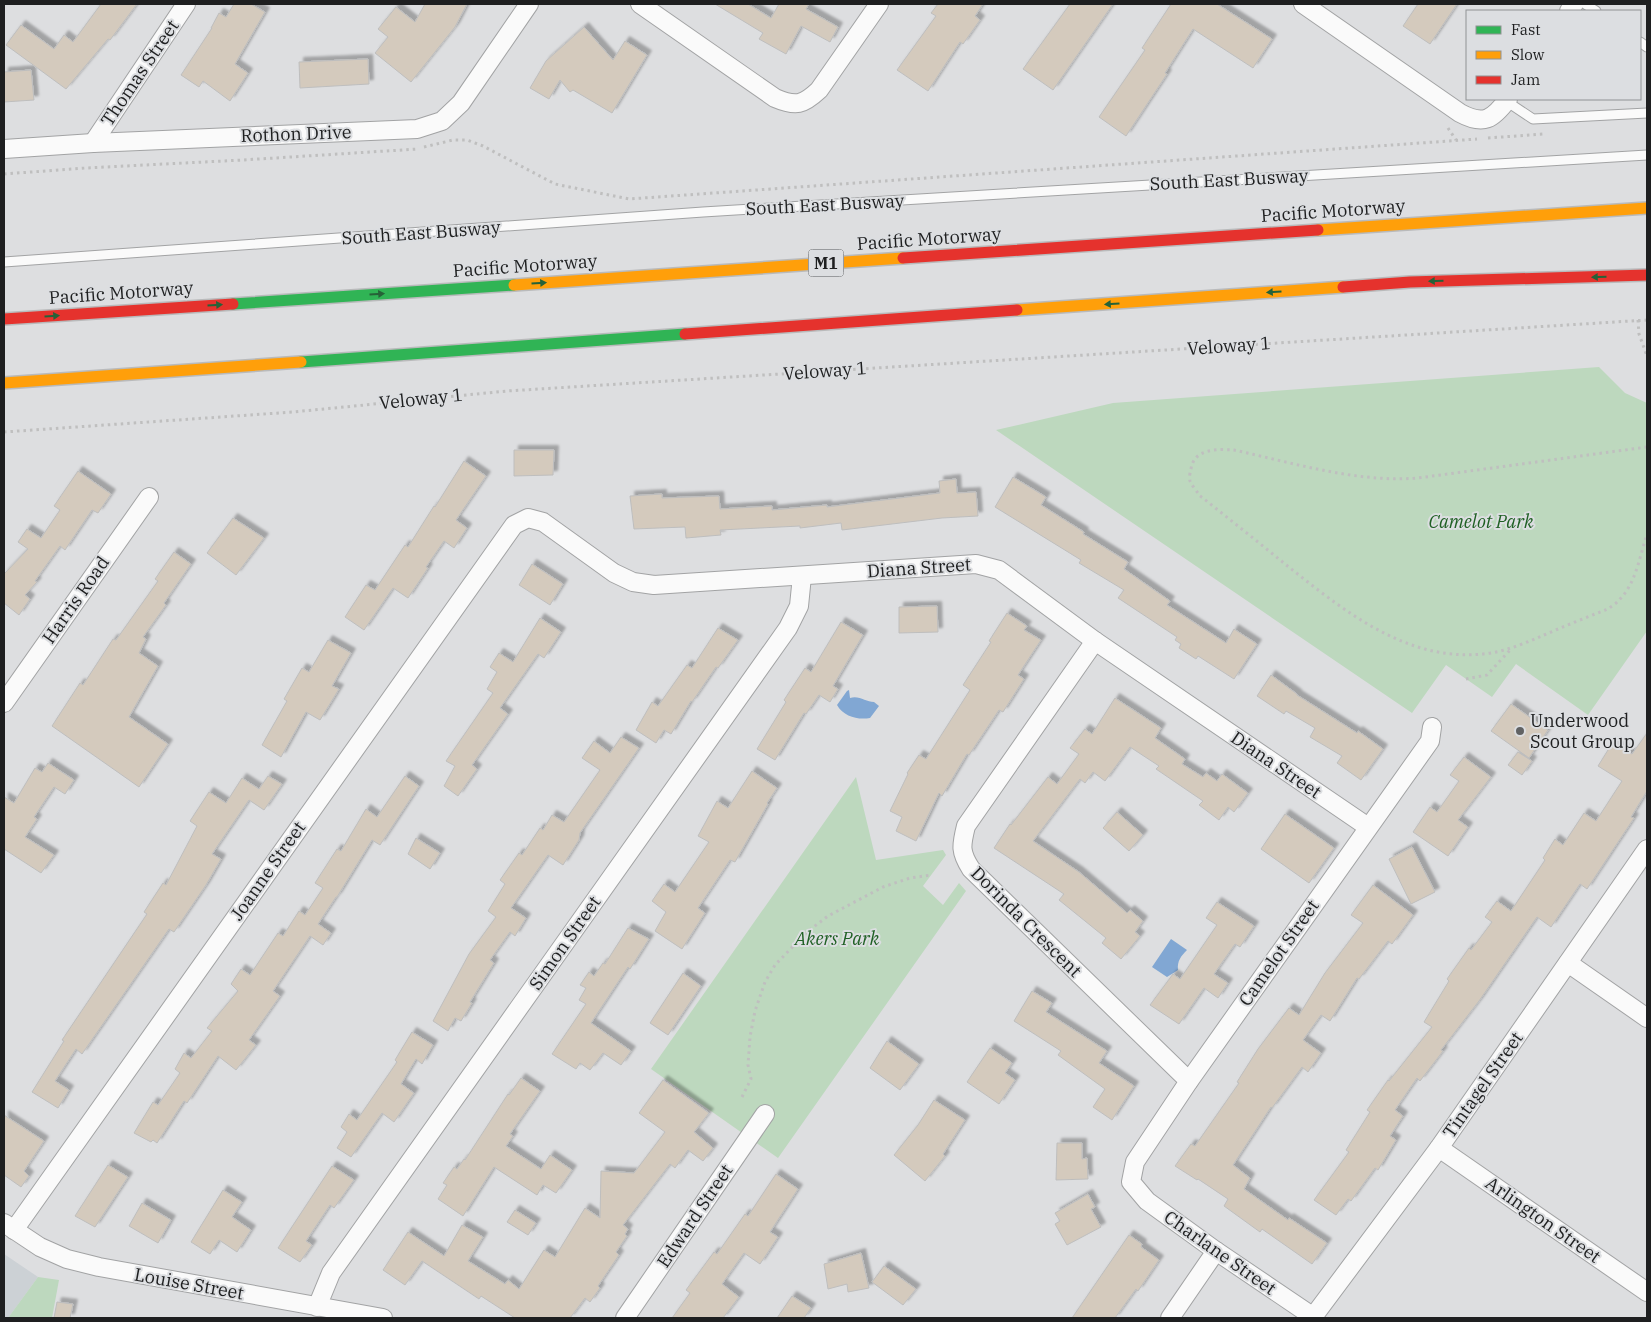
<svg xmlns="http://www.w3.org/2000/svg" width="1651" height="1322" viewBox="0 0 1651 1322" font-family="'IBM Plex Serif',serif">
	<defs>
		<filter id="shadow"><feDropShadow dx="4.5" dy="-4.5" stdDeviation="1" flood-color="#0004"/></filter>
	</defs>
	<rect width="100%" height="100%" fill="#dddee0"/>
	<path fill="#ccd1d5" d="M4 1254 38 1277 8 1318H4Z"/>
	<g fill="#bdd8be">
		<path d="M1599 367 1625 393 1647 403V631L1588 715 1516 664 1492 697 1446 665 1412 713 996 430 1113 403Z"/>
		<path d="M856 777 876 860 943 850 946 855 923 886 943 905 959 883 966 891 778 1158 651 1069Z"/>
		<path d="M38 1277 59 1280 52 1318H8Z"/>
	</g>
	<g fill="#81a7d3">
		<path d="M849 690 850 698C859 695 866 702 874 702L879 706 870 718C858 720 844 717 837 705L847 691Z"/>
		<path d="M1171 939 1187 950C1181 956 1177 961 1178 970L1167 977 1152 967Z"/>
	</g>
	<g fill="#d4cabd" stroke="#bebebe" filter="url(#shadow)">
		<path d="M101 4H137L110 40 108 39 66 89 6 45 21 25 54 49 64 35 73 42Z"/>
		<path d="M234 4H251L265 12 235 64 248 73 230 101 203 81 199 87 181 75 212 28H211L219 13 226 17Z"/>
		<path d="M425 4H467L455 27 411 82 375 53 388 37 378 29 396 7 415 22Z"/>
		<path d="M715 4H748L771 18 779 4H809L806 9 838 27 830 42 801 26 786 54 759 39 763 33Z"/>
		<path d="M938 4H983L975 16 980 20 963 44 960 42 928 91 897 70 936 16 931 13Z"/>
		<path d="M1070 4H1113L1053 90 1023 69Z"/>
		<path d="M1171 4H1217L1272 39 1253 68 1193 29 1165 73 1167 74 1126 136 1099 117 1145 50 1142 48Z"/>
		<path d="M1418 4H1457L1430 44 1403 26Z"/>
		<path d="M584 27 613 60 625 41 647 55 612 113 573 90 570 92 560 80 549 99 530 88 546 61Z"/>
		<path d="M368 59 369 84 300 88 299 62Z"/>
		<path d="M31 70 34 100 4 102V72Z"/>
		<path d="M514 450H554L553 475 514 476Z"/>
		<path d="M464 461 486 476 456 520 467 528 454 548 444 541 426 567 428 568 408 598 393 588 364 630 345 617 366 585 375 590 405 545 408 547 434 506 435 507Z"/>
		<path d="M78 471 111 494 98 513 92 510 65 550 60 546 35 581 37 582 25 595 30 599 19 615 4 603V574L28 549 18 542 27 529 41 538 60 510 54 506Z"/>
		<path d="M1013 477 1046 497 1041 505 1084 532 1083 534 1128 562 1124 569 1170 601 1167 605 1226 643 1234 629 1257 644 1234 679 1198 656 1196 659 1179 648 1181 644 1175 640 1177 637 1118 598 1124 590 1079 563 1081 560 995 507Z"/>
		<path d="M956 479 957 493 976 492 978 516 942 518 842 530 841 523 800 528V526L720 530 721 535 686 538 685 527 634 529 630 496 662 494V498L719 496 720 509 772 506V510L827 505V507L940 493 939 481Z"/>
		<path d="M233 518 264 538 236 575 207 553Z"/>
		<path d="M174 552 191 564 164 603 166 605 143 637 146 639 139 653 158 666 129 717 168 744 139 787 52 726 80 683 83 685 113 639 116 640 158 581 155 579Z"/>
		<path d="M532 564 563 584 550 605 519 585Z"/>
		<path d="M937 606 938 632 899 633V607Z"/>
		<path d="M1007 613 1027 626 1024 630 1041 640 1018 675 1024 679 1003 712 999 710 969 755 967 754 942 796 939 793 916 841 896 831 902 817 890 811 908 774 907 773 919 755 926 759 970 690 963 685 991 642 989 641Z"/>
		<path d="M540 618 561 632 544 658 538 654 500 708 508 714 472 765 477 769 458 796 444 786 455 766 446 761 493 693 487 689 497 672 490 667 499 653 513 662Z"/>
		<path d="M841 622 863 635 833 686 838 689 830 702 819 695 806 714 804 713 775 760 757 749 786 702 784 700 805 668 811 672Z"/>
		<path d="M718 628 738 640 718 668 716 667 692 702 691 701 671 734 664 730 656 743 636 730 652 702 658 706 687 665 692 668Z"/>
		<path d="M328 640 351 653 332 686 339 689 320 720 306 712 281 757 262 745 287 701 284 699 302 668 309 672Z"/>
		<path d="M1271 675 1297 694V695L1357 733 1358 731 1383 749 1361 780 1337 763 1342 756 1310 737 1315 728 1286 711 1284 714 1257 696Z"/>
		<path d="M1115 698 1161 728 1155 738 1185 759 1182 764 1203 777 1206 773 1217 781 1222 774 1248 793 1234 812 1228 807 1219 820 1199 805 1203 801 1156 769 1159 766 1130 747 1105 781 1093 772 1085 783 1080 779 1033 841 1079 872 1127 913 1130 910 1143 921 1135 932 1140 936 1121 959 1102 943 1106 938 1059 900 1064 894 994 848 1010 824 1011 825 1048 777 1057 784 1079 754 1070 748 1085 729 1092 734Z"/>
		<path d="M1511 704 1548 730 1529 758 1491 731Z"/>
		<path d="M1647 733V791L1631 817 1634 818 1587 889 1580 884 1551 927 1537 917 1479 1001 1441 1050 1443 1051 1420 1081 1417 1078 1395 1110 1403 1116 1390 1136 1396 1140 1378 1170 1375 1168 1351 1201 1348 1199 1336 1215 1314 1200 1349 1152 1346 1150 1370 1112 1367 1110 1388 1080 1389 1081 1432 1027 1424 1022 1449 981 1447 979 1469 948 1471 950 1492 922 1485 917 1497 901 1511 911 1545 860 1543 858 1555 839 1563 845 1584 813 1596 821 1622 781 1598 766 1613 742 1632 754Z"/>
		<path d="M621 737 639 748 580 833 579 840 563 865 548 855 511 908 526 918 515 936 510 932 490 960 494 963 470 1002 472 1003 461 1021 455 1018 448 1031 433 1021 469 954 496 917 488 911 505 884 500 880 519 853 522 855 540 828 543 830 552 815 564 822 600 770 582 758 594 741 610 753Z"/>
		<path d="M1518 752 1532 761 1522 775 1508 765Z"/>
		<path d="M1464 757 1491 777 1458 820 1468 827 1448 856 1413 832 1430 807 1437 812 1459 781 1450 775Z"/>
		<path d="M48 763 74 780 65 794 54 787 34 817 37 819 25 837 54 855 41 873 4 849V797L14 803 35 768 42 772Z"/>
		<path d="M752 771 777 788 767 803 768 804 735 862 730 860 698 908 705 913 682 949 655 931 666 912 652 901 664 884 675 892 709 842 698 836 717 801 728 808Z"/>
		<path d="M268 776 282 784 264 810 249 800 212 854 221 859 206 885 174 932 169 929 82 1054 76 1049 55 1081 69 1090 58 1108 32 1092 64 1041 62 1040 147 914 144 912 163 883 166 885 197 826 190 821 209 792 226 803 242 778 259 789Z"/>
		<path d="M405 776 419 786 380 845 372 840 337 897H336L318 924 331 933 323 945 310 936 273 991 280 996 249 1040 256 1045 236 1070 218 1056 187 1103 184 1101 157 1143 153 1140 151 1142 134 1133 153 1102 158 1105 180 1073 175 1069 184 1053 191 1058 212 1031 207 1028 238 991 231 984 241 969 250 975 278 933 283 936 299 911 305 915 323 888 315 883 337 849 341 851 366 809 377 817Z"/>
		<path d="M1117 812 1143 835 1129 851 1103 828Z"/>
		<path d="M1285 814 1334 848 1309 883 1261 849Z"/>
		<path d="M416 838 440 853 430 869 408 854Z"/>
		<path d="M1412 847 1435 892 1411 904 1389 859Z"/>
		<path d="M1373 885 1413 915 1392 944 1388 941 1359 979 1357 978 1330 1021 1321 1015 1303 1040 1321 1053 1308 1072 1302 1067 1272 1108 1271 1107 1233 1165 1250 1178 1244 1189 1288 1220 1289 1218 1327 1243 1312 1264 1262 1229 1260 1232 1224 1206 1228 1199 1198 1179 1197 1180 1175 1166 1191 1144 1195 1146 1239 1083 1237 1082 1258 1049 1289 1008 1299 1015 1325 973 1363 923 1351 915Z"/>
		<path d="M1217 902 1254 926 1240 947 1235 944 1214 974 1228 983 1218 998 1204 988 1179 1024 1150 1005 1173 974 1180 979 1217 925 1206 918Z"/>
		<path d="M628 928 649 939 630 969 628 967 591 1023 631 1051 621 1065 603 1053 590 1070 580 1063 576 1069 552 1054 586 1004 579 1000 586 988 580 985 589 972 594 976 603 963 605 964Z"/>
		<path d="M683 973 701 986 668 1035 650 1023Z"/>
		<path d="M1032 991 1052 1003 1046 1012 1107 1051 1099 1063 1134 1086 1112 1120 1093 1107 1105 1089 1058 1055 1061 1051 1014 1021Z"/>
		<path d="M412 1032 433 1045 422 1064 416 1059 401 1084 414 1093 394 1122 382 1113 351 1157 337 1148 347 1132 341 1127 349 1114 357 1120 397 1062 395 1060Z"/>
		<path d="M887 1041 919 1064 900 1090 870 1068Z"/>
		<path d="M990 1048 1012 1063 1005 1073 1015 1080 999 1104 967 1082Z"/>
		<path d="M521 1078 540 1091 510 1134 513 1136 506 1146 541 1169 550 1155 572 1170 556 1193 543 1185 537 1195 494 1167 463 1216 438 1199 447 1185 443 1183 454 1167 457 1169 464 1159 465 1160 508 1094 509 1095Z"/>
		<path d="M663 1080 709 1113 694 1132 713 1148 703 1161 688 1150 675 1168 670 1164 623 1225 628 1229 625 1234 627 1236 616 1252 619 1255 598 1286 600 1288 590 1302 585 1298 570 1318H515L481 1296 479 1299 422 1261 405 1285 383 1270 408 1232 444 1256 462 1225 483 1237 468 1261 505 1284 508 1280 519 1289 544 1250 555 1257 585 1208 600 1218 601 1171 634 1173 665 1132 639 1113Z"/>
		<path d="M934 1100 965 1120 943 1154 945 1156 925 1181 894 1155 918 1125Z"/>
		<path d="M4 1115 44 1141 24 1171 29 1176 21 1187 4 1175Z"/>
		<path d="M1057 1143H1082V1159L1087 1158 1088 1179 1056 1180Z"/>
		<path d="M108 1165 128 1177 95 1227 75 1216Z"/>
		<path d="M332 1166 354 1180 334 1208 330 1205 306 1241 312 1245 300 1262 278 1248Z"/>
		<path d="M776 1174 798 1189 770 1232 778 1237 760 1264 744 1253 722 1284 739 1297 723 1318H672L690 1293 686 1290 714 1252 717 1254 745 1214 748 1216Z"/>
		<path d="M223 1190 242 1202 232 1217 251 1230 237 1252 219 1240 210 1254 191 1242Z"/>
		<path d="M1088 1194 1095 1207 1091 1209 1101 1227 1067 1245 1055 1224 1060 1221 1055 1213Z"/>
		<path d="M142 1203 171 1220 158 1243 129 1226Z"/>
		<path d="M515 1210 536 1223 528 1235 507 1222Z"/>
		<path d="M1129 1235 1142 1244 1141 1247 1159 1260 1138 1291 1136 1289 1115 1318H1072Z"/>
		<path d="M861 1253 869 1288 848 1292 847 1284 828 1289 824 1264Z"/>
		<path d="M884 1266 916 1289 903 1305 872 1282Z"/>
		<path d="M792 1296 811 1308 804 1318H777Z"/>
		<path d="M57 1302 73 1304 70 1318H54Z"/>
	</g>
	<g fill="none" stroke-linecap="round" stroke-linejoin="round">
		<defs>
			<g id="lane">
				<path d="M1585 4 1596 11"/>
				<path d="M1640 42 1647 47"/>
				<path d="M1506 101 1533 119 1647 113"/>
				<path d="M4 262 703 212 1647 155"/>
			</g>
			<g id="street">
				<path d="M640 4 775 98C796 107 803 105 819 90L879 4"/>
				<path d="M1303 4 1460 113C1484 126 1493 119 1508 99"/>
				<path d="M1569 11 1574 4"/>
				<path d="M93 143 186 4"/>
				<path d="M4 149 93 143 417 129 442 121 461 103 529 4"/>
				<path d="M1095 641 966 826C961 846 960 852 971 869L1189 1081"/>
				<path d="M4 703 149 497"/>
				<path d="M1568 963 1647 1018"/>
				<path d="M1439 1148 1647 1292"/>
				<path d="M4 1223 40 1247 67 1259 99 1267 383 1318"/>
				<path d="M14 1230 514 525 528 518 543 522 614 573 633 582 654 585 976 564 999 570 1095 641 1368 827"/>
				<path d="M317 1307 331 1273 788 628 799 606 802 576"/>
				<path d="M1313 1317 1439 1148 1647 849"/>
				<path d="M625 1318 765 1114"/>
				<path d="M1170 1318 1216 1251"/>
				<path d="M1315 1318 1216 1251 1147 1201 1131 1182 1135 1162 1189 1081 1430 741 1432 727"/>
			</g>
			<g id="fast">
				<path d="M233 304 514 285"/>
				<path d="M301 362 685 334"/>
			</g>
			<g id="slow">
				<path d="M1318 230 1647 208"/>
				<path d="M514 285 903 258"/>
				<path d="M1017 310 1343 287"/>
				<path d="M4 383 301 362"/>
			</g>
			<g id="jam">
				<path d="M903 258 1318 230"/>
				<path d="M1343 287 1410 282 1647 275"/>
				<path d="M4 319 233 304"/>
				<path d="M685 334 1017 310"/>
			</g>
		</defs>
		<use href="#lane" stroke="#a2a3a4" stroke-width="11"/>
		<use href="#street" stroke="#a2a3a4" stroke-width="20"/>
		<use href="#fast" stroke="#b9babb" stroke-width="14"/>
		<use href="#slow" stroke="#b9babb" stroke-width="14"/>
		<use href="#jam" stroke="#b9babb" stroke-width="14"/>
		<g stroke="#bfbfbf" stroke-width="3" stroke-dasharray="2.5 4" stroke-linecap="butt">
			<path d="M1448 128 1456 140"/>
			<path d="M1488 138 1544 134"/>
			<path d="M424 147 453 140H467L483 146 555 184 629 199 1477 139"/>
			<path d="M4 174 86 168 243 160 418 149"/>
			<path d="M1638 320 1639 334 1647 356"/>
			<path d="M4 432 293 412 507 391 1647 320"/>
			<path d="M1647 447 1418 478C1357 483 1294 463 1234 450 1218 449 1194 448 1191 469 1190 472 1189 478 1190 481 1192 486 1197 491 1199 495 1228 518 1257 541 1285 564 1342 609 1405 662 1483 654 1505 652 1525 643 1544 635 1565 626 1587 617 1608 609 1612 606 1617 603 1620 599 1636 583 1640 555 1647 534"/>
			<path d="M1466 679 1487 675 1511 649"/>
			<path d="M742 1097 751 1079 748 1065 750 1037 755 1011 765 982 775 965 807 932 828 916 883 887 910 878 931 875"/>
		</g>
		<use href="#lane" stroke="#fafafa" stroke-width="9"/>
		<use href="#street" stroke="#fafafa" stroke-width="18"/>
		<use href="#fast" stroke="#30b455" stroke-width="11"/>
		<use href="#slow" stroke="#ff9f0a" stroke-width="11"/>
		<use href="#jam" stroke="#e5322d" stroke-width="11"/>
	</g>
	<defs><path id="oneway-solid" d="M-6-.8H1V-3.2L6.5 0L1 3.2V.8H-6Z" transform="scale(1.25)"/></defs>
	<g fill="#266238">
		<use href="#oneway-solid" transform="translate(1599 277) rotate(178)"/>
		<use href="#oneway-solid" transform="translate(1436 281) rotate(178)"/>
		<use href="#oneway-solid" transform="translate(539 283) rotate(-4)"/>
		<use href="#oneway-solid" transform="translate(1274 292) rotate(176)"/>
		<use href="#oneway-solid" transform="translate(377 294) rotate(-4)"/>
		<use href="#oneway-solid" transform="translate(1112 304) rotate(176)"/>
		<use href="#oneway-solid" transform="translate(215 305) rotate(-4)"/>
		<use href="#oneway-solid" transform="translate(52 316) rotate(-4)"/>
	</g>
	<circle fill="#616263" stroke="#dcdee1" stroke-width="2" cx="1520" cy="731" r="5"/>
	<g text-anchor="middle" stroke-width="4" stroke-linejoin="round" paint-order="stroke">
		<rect fill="#dcdee1" stroke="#57585a" stroke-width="1" x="808.5" y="249.5" width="35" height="27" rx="4"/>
		<g font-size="16" font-weight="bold" fill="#1e1f20">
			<text x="826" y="269">M1</text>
		</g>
		<g font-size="18" fill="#1e1f20" stroke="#dcdee1">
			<text transform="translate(140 73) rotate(-56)" y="6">Thomas Street</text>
			<text transform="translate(296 134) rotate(-2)" y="6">Rothon Drive</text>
			<text transform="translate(1229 180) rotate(-3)" y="6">South East Busway</text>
			<text transform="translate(825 205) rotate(-3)" y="6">South East Busway</text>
			<text transform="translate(1333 211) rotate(-4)" y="6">Pacific Motorway</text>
			<text transform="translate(421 233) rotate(-4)" y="6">South East Busway</text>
			<text transform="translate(929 239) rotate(-4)" y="6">Pacific Motorway</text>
			<text transform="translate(525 266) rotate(-4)" y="6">Pacific Motorway</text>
			<text transform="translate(121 293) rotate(-4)" y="6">Pacific Motorway</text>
			<text transform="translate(1229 346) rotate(-4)" y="6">Veloway 1</text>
			<text transform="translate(825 371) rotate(-4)" y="6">Veloway 1</text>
			<text transform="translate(421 399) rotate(-6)" y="6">Veloway 1</text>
			<text transform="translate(919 568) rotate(-4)" y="6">Diana Street</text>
			<text transform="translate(76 600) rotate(-55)" y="6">Harris Road</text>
			<text transform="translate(1276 765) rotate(34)" y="6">Diana Street</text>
			<text transform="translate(268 871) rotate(-55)" y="6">Joanne Street</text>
			<text transform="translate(1026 922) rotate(45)" y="6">Dorinda Crescent</text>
			<text transform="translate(565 943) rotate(-55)" y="6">Simon Street</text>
			<text transform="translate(1279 953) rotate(-55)" y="6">Camelot Street</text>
			<text transform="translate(1483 1085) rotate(-55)" y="6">Tintagel Street</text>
			<text transform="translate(695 1216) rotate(-56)" y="6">Edward Street</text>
			<text transform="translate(1543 1220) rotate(35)" y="6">Arlington Street</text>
			<text transform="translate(1220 1253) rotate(35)" y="6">Charlane Street</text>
			<text transform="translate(189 1284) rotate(10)" y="6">Louise Street</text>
		</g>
		<g font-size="18" font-style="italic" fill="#1f6024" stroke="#dcdee1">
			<text x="1481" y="528">Camelot Park</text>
			<text x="837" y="945">Akers Park</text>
		</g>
		<g font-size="18" fill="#1e1f20" stroke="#dcdee1" text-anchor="start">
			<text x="1530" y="727">Underwood<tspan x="1530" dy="21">Scout Group</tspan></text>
		</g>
	</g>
	<rect width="1651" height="1322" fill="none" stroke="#1e1f20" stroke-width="10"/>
	<rect x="1466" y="10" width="175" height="90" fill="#dcdee1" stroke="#909294"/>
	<rect x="1476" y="26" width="25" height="8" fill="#30b455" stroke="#909294"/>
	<text x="1511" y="35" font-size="15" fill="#1e1f20">Fast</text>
	<rect x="1476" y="51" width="25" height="8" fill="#ff9f0a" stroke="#909294"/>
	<text x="1511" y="60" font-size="15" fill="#1e1f20">Slow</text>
	<rect x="1476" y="76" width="25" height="8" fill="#e5322d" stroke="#909294"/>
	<text x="1511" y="85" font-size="15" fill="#1e1f20">Jam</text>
</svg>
